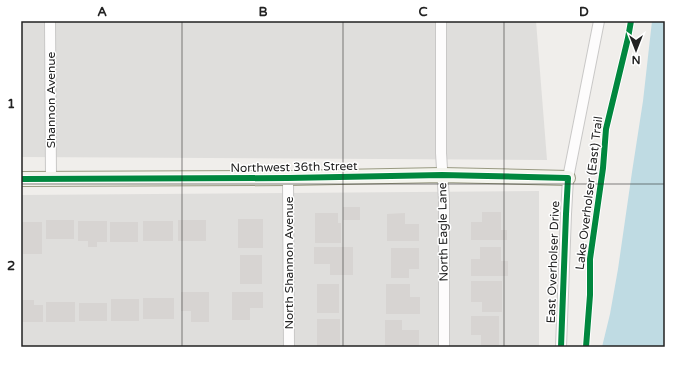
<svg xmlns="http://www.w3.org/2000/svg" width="686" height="368" viewBox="0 0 686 368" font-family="'Varela Round',sans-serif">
	<rect width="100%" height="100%" fill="#f0eeeb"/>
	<g fill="#dfdedc">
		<path d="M21 21H536L547 160 21 157Z"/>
		<path d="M539 191V347H21V195Z"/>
	</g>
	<path fill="#bfdbe3" d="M652 21H665V347H602L610 314 618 269 632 172 643 101Z"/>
	<g fill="#d7d4d2">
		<rect x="343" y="207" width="17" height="13"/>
		<path d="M482 212H501V230H507V240H471V222H482Z"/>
		<path d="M315 213H338V223H341V243H315Z"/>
		<path d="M405 213V224H419V241H387V214Z"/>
		<rect x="238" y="219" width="25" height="29"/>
		<rect x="46" y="220" width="28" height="19"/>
		<rect x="178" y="220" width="28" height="21"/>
		<path d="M78 221H107V242H97V247H88V241H78Z"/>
		<rect x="143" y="221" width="30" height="20"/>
		<path d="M21 222H42V254H23V240H21Z"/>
		<rect x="110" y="222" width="28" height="20"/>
		<path d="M314 247H353V275H330V264H314Z"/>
		<path d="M480 247H501V261H508V276H471V259H480Z"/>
		<path d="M391 248H419V269H409V278H391Z"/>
		<rect x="240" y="255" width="22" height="29"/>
		<path d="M471 281H502V312H482V302H471Z"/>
		<rect x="317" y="284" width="22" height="29"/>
		<path d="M386 284H410V297H420V314H386Z"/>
		<path d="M181 292H209V322H191V311H181Z"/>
		<path d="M232 292H263V308H250V320H232Z"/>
		<rect x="143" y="298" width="31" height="21"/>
		<rect x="111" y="299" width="28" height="22"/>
		<path d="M21 300H34V305H43V322H21Z"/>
		<rect x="46" y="302" width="29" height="20"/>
		<rect x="79" y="303" width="28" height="18"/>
		<path d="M471 316H499V345H481V335H471Z"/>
		<rect x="317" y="319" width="23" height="28"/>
		<path d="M385 320H402V330H419V347H385Z"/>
	</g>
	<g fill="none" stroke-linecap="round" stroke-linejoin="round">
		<defs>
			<g id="street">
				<path d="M50 21 51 179"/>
				<path d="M441 21V153L444 200V347"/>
				<path d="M288 178 289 347"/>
				<path d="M561 347 566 214 568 178 599 21"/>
			</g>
			<path id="secondary" d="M21 179 288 178 442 175 568 178"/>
		</defs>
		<use href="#street" stroke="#c9c8c7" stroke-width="12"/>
		<use href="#secondary" stroke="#999a82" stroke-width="16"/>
		<use href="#street" stroke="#fdfcfc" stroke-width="10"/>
		<use href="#secondary" stroke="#f4f4ed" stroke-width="14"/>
		<defs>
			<g id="cycleway">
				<path d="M21 179 288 178 442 175 568 178 566 214 561 347"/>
				<path d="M586 347 590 295V259L603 168 606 129 628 38 631 21"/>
			</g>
		</defs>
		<use href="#cycleway" stroke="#fff" stroke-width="8"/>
		<use href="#cycleway" stroke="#00873e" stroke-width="6"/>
	</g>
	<path fill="none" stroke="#222" stroke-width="1" stroke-opacity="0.55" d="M182 21V347M343 21V347M504 21V347M21 184H665"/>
	<g text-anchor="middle" stroke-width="3" stroke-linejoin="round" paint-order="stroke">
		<g font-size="12" fill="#222" stroke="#fff">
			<text transform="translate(51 100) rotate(-90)" y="4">Shannon Avenue</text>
			<text transform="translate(294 167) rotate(-1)" y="4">Northwest 36th Street</text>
			<text transform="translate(589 193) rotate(-83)" y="4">Lake Overholser (East) Trail</text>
			<text transform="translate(443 232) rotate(-91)" y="4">North Eagle Lane</text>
			<text transform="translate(553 262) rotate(-88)" y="4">East Overholser Drive</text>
			<text transform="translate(289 263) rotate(-90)" y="4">North Shannon Avenue</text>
		</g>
	</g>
	<rect width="686" height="368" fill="none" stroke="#ffffff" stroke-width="44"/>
	<g transform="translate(636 50) rotate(180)" stroke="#ffffff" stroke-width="3" paint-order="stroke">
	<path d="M0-3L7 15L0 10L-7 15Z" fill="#222222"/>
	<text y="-6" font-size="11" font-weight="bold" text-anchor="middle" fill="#222222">N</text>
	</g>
	<rect x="22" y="22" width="642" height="324" fill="none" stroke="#222" stroke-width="1.5"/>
	<g font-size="13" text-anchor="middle" font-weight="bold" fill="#222">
		<text x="102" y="16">A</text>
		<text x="263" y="16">B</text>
		<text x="423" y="16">C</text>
		<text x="584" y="16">D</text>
		<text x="11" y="108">1</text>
		<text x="11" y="270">2</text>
	</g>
</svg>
